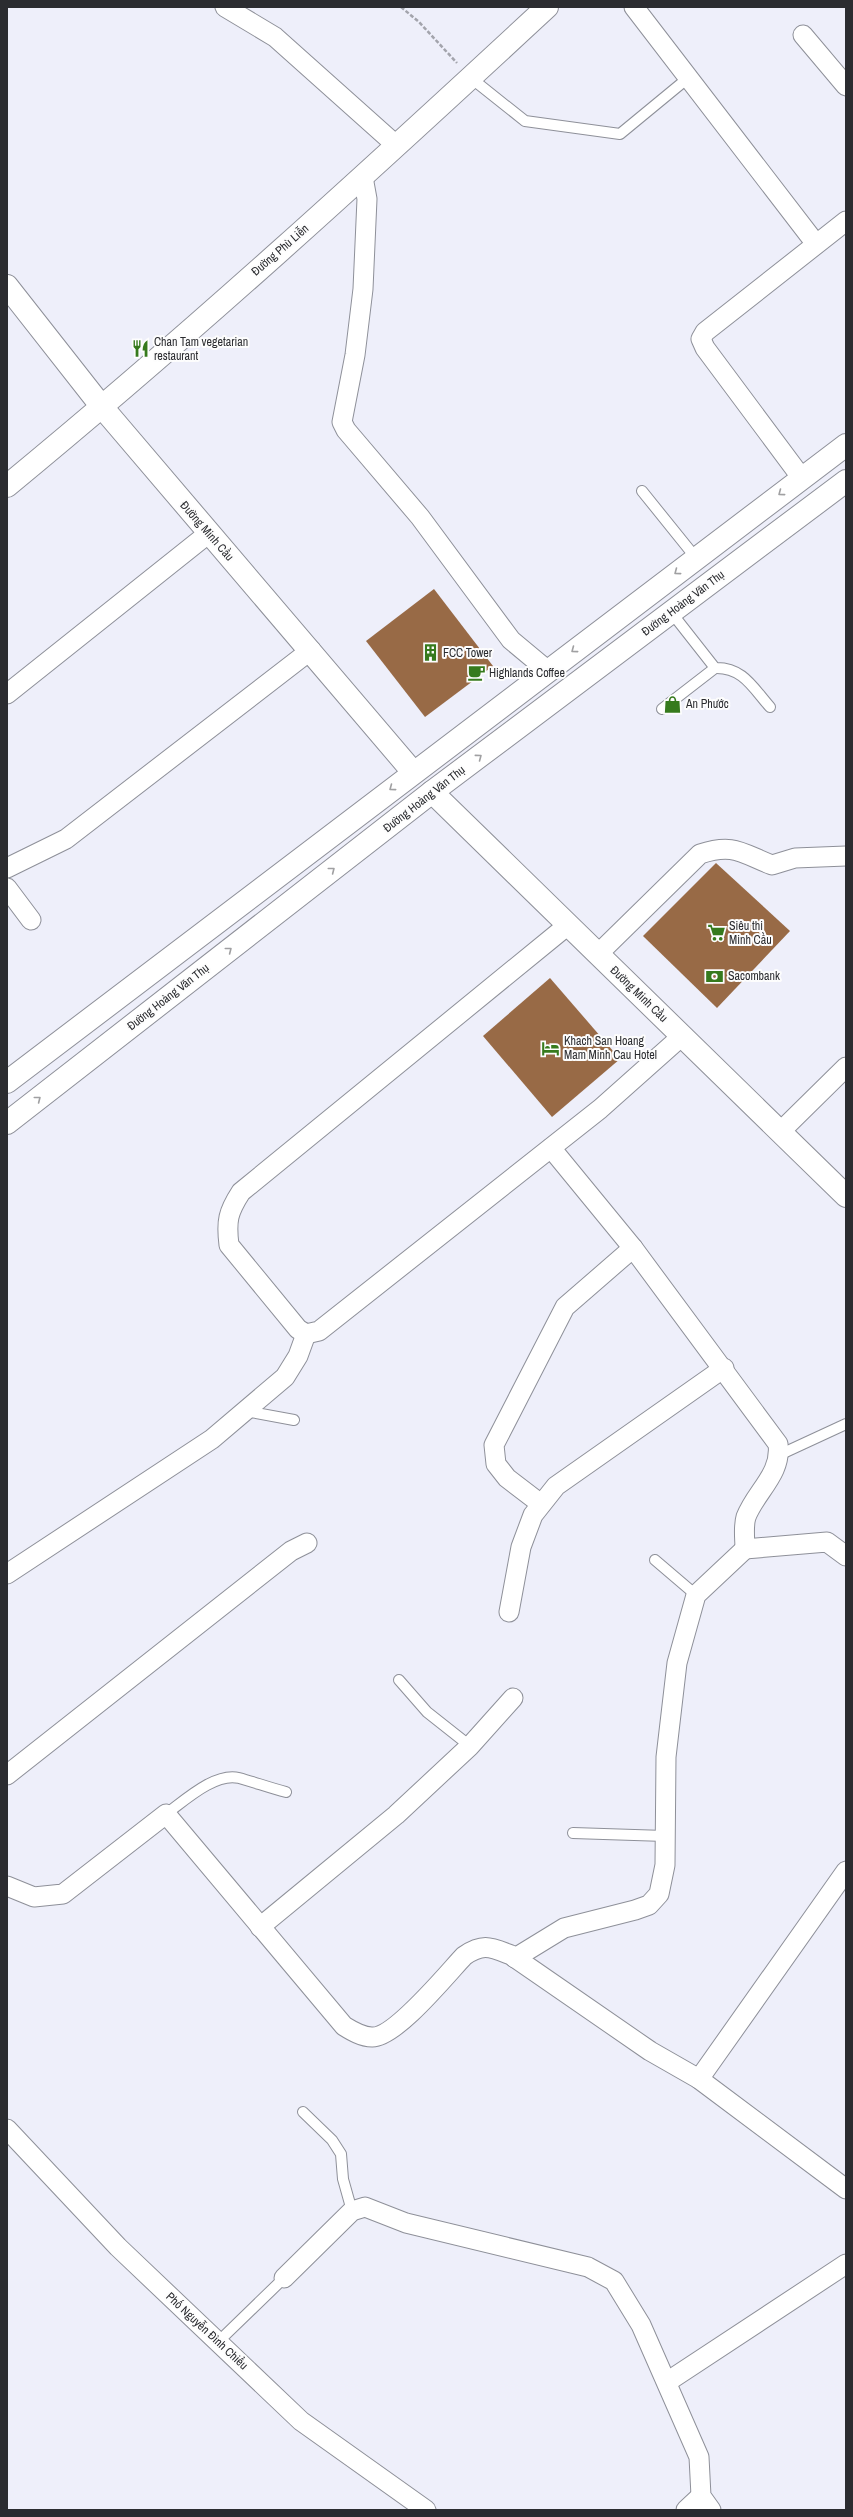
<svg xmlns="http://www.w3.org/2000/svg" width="853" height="2517" viewBox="0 0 853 2517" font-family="'Archivo Narrow',sans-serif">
	<rect width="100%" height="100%" fill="#eeeffa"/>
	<g fill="#986a46">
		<path d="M434 589 493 666 425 717 366 641Z"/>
		<path d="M716 863 790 931 717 1008 643 936Z"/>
		<path d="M550 978 620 1059 552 1117 483 1036Z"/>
	</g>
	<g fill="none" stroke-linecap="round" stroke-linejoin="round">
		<defs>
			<g id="service">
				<path d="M471 78 525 121 620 134 688 78"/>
				<path d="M642 491 696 558"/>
				<path d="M671 612 715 668C743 667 753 688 770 707"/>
				<path d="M662 709 715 668"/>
				<path d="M245 1411 294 1420"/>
				<path d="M779 1455 846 1424"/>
				<path d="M655 1560 696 1595"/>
				<path d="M399 1680 427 1712 470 1746"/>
				<path d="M166 1814C184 1801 215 1772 239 1778 254 1782 270 1788 286 1792"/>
				<path d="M573 1833 665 1836"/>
				<path d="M303 2112 332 2140 341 2154 343 2179 352 2211"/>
				<path d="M219 2341 284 2278"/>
			</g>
			<g id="minor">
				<path d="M225 7 275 37 397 146"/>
				<path d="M634 7 816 244"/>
				<path d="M803 35 846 86"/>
				<path d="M363 177 367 199 363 289 355 355 342 422 346 430 420 517 511 640 547 670"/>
				<path d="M801 477 705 348 701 339 705 332 846 221"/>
				<path d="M7 694 209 533"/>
				<path d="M7 868 66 839 311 650"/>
				<path d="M7 888 31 920"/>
				<path d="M568 925 241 1192C228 1212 226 1221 229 1245L298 1329 306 1334 319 1331 600 1109 682 1036"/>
				<path d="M598 954 700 854C734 843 741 853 772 865L795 858 846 856"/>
				<path d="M780 1132 846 1067"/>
				<path d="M551 1148 633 1248 778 1444C782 1474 756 1491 746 1517 743 1527 745 1539 745 1549L827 1542 846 1556"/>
				<path d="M541 1504 507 1478 496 1464 494 1445 565 1307 633 1248"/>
				<path d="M7 1574 212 1439 285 1377 298 1356 306 1334"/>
				<path d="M509 1612 521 1547 533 1515 556 1486 724 1368"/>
				<path d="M7 1775 291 1551 307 1543"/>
				<path d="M7 1886 34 1897 63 1894 166 1814 344 2026C352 2031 362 2037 372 2037 395 2038 447 1974 464 1956 483 1943 490 1947 511 1955L650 2051 699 2079 846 2189"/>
				<path d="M260 1927 396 1815 470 1746 513 1698"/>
				<path d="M515 1958 564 1928 635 1910 649 1905 659 1894 665 1865 666 1757 677 1663 696 1595 745 1549"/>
				<path d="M699 2079 846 1871"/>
				<path d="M7 2129 118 2247 301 2421 426 2510"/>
				<path d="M284 2278 352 2211 365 2207 406 2223 588 2267 614 2281 641 2325 699 2457 701 2496 711 2510"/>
				<path d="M667 2382 846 2264"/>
				<path d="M686 2510 701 2496"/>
			</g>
			<g id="tertiary">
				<path d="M7 286 102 407 413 772"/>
				<path d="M7 486C193 333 371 170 547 7"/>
				<path d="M432 792 846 1196"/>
			</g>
			<g id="primary">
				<path d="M7 1082 846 445"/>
				<path d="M7 1123 432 792 846 481"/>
			</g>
		</defs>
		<use href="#service" stroke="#8e9099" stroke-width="12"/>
		<use href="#minor" stroke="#8e9099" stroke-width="21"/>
		<use href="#tertiary" stroke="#8e9099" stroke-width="24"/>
		<use href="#primary" stroke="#8e9099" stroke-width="24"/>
		<path stroke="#a3a4ac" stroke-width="2.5" stroke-dasharray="4 2" stroke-linecap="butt" d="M401 7 419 22 457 63"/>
		<use href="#service" stroke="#fff" stroke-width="10"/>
		<use href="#minor" stroke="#fff" stroke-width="19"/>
		<use href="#tertiary" stroke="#fff" stroke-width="22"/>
		<use href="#primary" stroke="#fff" stroke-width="22"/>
	</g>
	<defs><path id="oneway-chevron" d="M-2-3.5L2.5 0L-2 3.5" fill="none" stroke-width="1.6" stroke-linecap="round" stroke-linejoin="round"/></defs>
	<g stroke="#a0a0a2">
		<use href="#oneway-chevron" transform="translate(781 493) rotate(143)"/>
		<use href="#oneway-chevron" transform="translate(677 572) rotate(143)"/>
		<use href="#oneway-chevron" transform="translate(574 650) rotate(143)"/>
		<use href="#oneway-chevron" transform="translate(479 757) rotate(-37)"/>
		<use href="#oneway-chevron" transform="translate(392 788) rotate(143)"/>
		<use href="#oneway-chevron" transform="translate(332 870) rotate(-38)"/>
		<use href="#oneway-chevron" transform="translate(229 950) rotate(-38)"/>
		<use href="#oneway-chevron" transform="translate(38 1099) rotate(-38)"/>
	</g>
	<defs>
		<symbol id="restaurant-bare" viewBox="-9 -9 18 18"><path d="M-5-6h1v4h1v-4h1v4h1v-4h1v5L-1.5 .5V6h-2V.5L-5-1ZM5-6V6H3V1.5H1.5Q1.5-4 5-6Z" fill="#367a1d" stroke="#fdfdfd" stroke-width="2.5" paint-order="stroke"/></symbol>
		<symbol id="building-bare" viewBox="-9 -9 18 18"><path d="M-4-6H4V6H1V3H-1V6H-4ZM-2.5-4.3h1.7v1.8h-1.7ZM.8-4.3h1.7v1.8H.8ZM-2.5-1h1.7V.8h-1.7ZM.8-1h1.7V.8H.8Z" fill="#367a1d" stroke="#fdfdfd" stroke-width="2.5" paint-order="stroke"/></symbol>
		<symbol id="cafe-bare" viewBox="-9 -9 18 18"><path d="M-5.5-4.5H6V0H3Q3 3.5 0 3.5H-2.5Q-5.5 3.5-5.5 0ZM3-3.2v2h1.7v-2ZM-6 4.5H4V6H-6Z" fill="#367a1d" stroke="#fdfdfd" stroke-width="2.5" paint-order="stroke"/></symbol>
		<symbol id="shop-bare" viewBox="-9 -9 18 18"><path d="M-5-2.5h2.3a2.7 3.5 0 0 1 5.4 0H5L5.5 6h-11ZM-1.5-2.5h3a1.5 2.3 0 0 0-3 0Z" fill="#367a1d" stroke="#fdfdfd" stroke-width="2.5" paint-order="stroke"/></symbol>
		<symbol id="supermarket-bare" viewBox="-9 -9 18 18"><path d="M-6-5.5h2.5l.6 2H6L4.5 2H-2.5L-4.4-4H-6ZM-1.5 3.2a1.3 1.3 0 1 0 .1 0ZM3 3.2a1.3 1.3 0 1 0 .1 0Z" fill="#367a1d" stroke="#fdfdfd" stroke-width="2.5" paint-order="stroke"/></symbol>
		<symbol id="bank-bare" viewBox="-9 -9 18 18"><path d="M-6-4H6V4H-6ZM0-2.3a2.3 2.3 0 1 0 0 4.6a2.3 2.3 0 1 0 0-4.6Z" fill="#367a1d" stroke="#fdfdfd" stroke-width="2.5" paint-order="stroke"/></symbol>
		<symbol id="hotel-bare" viewBox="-9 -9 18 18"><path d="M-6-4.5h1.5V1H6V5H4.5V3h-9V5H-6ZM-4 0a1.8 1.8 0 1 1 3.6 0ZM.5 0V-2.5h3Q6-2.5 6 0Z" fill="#367a1d" stroke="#fdfdfd" stroke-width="2.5" paint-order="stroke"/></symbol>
	</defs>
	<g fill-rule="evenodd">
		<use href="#restaurant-bare" x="128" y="336" width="25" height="25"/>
		<use href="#building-bare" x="418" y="640" width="25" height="25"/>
		<use href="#cafe-bare" x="464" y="660" width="25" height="25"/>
		<use href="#shop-bare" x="660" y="692" width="25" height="25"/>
		<use href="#supermarket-bare" x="704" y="920" width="25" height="25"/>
		<use href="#bank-bare" x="702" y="964" width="25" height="25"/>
		<use href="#hotel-bare" x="538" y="1036" width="25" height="25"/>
	</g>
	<g text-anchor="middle" stroke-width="4" stroke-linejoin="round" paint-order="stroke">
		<g font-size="12" fill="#2b2c30" stroke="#fdfdfd">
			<text transform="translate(280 250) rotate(-41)" y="4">Đường Phù Liễn</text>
			<text transform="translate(207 531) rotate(49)" y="4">Đường Minh Cầu</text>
			<text transform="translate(683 603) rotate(-37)" y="4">Đường Hoàng Văn Thụ</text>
			<text transform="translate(424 799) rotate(-38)" y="4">Đường Hoàng Văn Thụ</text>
			<text transform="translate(639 994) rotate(44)" y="4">Đường Minh Cầu</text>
			<text transform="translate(168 997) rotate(-38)" y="4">Đường Hoàng Văn Thụ</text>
			<text transform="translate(207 2331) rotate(43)" y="4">Phố Nguyễn Đình Chiểu</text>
		</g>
		<g font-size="12" fill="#2b2c30" stroke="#fdfdfd" text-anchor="start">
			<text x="154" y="346">Chan Tam vegetarian<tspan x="154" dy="14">restaurant</tspan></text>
			<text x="443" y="657">FCC Tower</text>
			<text x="489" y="677">Highlands Coffee</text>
			<text x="686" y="708">An Phước</text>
			<text x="729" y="930">Siêu thị<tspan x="729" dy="14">Minh Cầu</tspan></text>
			<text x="728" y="980">Sacombank</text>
			<text x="564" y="1045">Khach San Hoang<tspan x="564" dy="14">Mam Minh Cau Hotel</tspan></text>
		</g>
	</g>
	<rect width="853" height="2517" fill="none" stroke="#2b2c30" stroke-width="16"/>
</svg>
